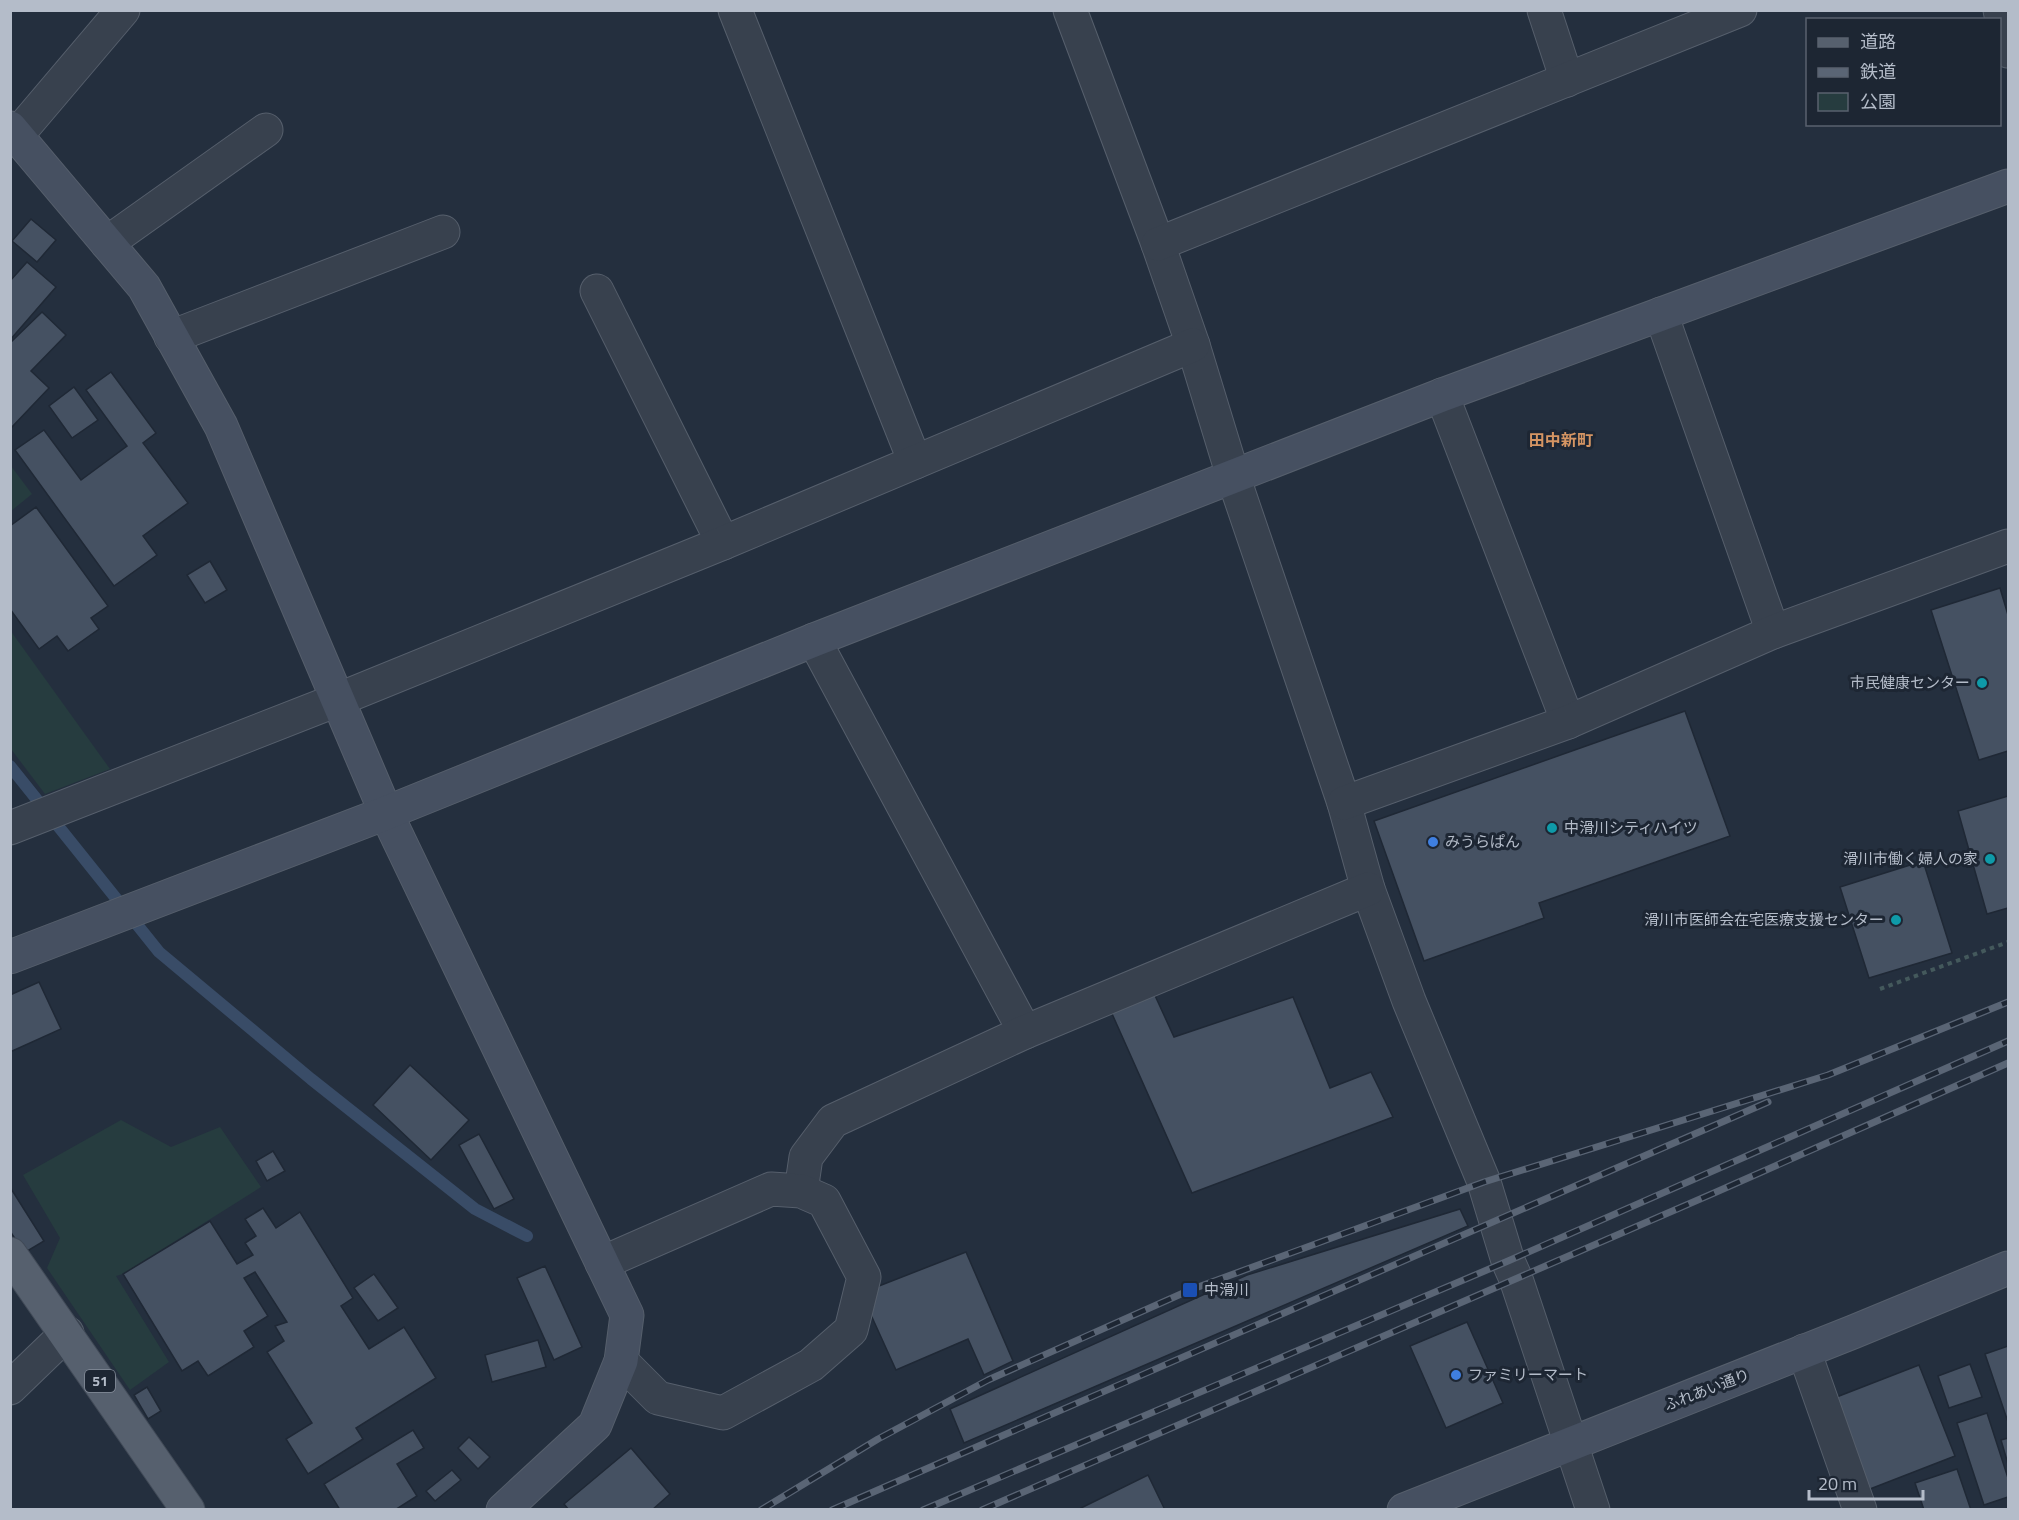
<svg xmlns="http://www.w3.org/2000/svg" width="2019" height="1520" viewBox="0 0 2019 1520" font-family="'Titillium Web','Noto Sans JP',sans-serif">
	<rect width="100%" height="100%" fill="#242f3e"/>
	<g fill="#263c3f">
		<path d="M11 466 32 494 11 511H10Z"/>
		<path d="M10 630 110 769 45 794 11 749Z"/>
		<path d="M121 1120 171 1147 220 1127 261 1187 123 1274 116 1276 169 1362 130 1390 47 1268 60 1238 23 1175Z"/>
	</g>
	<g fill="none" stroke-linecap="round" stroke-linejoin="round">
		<path stroke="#394c67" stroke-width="12" d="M10 766 159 952 311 1079 475 1209 527 1236"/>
	</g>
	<g fill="#455162" stroke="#1f2835" stroke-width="1.5">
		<path d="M31 219 56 240 37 262 12 241Z"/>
		<path d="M27 262 56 287 10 340V281Z"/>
		<path d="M42 312 66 335 31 371 49 388 10 429V343Z"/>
		<path d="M111 372 156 433 143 443 188 503 143 536 157 555 114 586 15 450 44 430 81 480 127 446 86 390Z"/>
		<path d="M74 387 98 420 72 438 49 406Z"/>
		<path d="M36 507 108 606 91 618 99 629 68 651 57 636 39 649 10 609V526Z"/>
		<path d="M210 561 227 590 205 603 187 575Z"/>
		<path d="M2000 588 2008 615V751L1979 760 1931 610Z"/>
		<path d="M1685 711 1730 836 1539 903 1544 918 1424 961 1374 821Z"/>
		<path d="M2008 796V908L1987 914 1958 811Z"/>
		<path d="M1923 861 1952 953 1869 978 1840 887Z"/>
		<path d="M39 982 61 1029 10 1052V995Z"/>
		<path d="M1152 989 1174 1037 1293 997 1330 1088 1371 1072 1393 1117 1192 1193 1109 1007Z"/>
		<path d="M410 1065 469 1120 431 1160 373 1105Z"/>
		<path d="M479 1134 514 1199 494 1209 459 1145Z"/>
		<path d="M273 1151 285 1171 267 1181 256 1161Z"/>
		<path d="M10 1187 44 1241 24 1253 10 1231Z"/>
		<path d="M263 1208 276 1228 300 1212 353 1298 341 1306 369 1349 404 1327 436 1378 356 1428 363 1439 308 1474 286 1439 312 1423 267 1352 284 1341 275 1326 287 1322 255 1272 244 1278 268 1316 244 1331 254 1347 208 1376 198 1361 182 1371 123 1274 210 1221 237 1264 253 1255 245 1243 256 1236 245 1219Z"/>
		<path d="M1460 1209 1468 1226 964 1443 950 1409 1247 1275Z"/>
		<path d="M966 1252 1013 1361 984 1375 968 1339 896 1370 861 1293Z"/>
		<path d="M545 1266 582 1347 554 1360 517 1278Z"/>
		<path d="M374 1274 398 1308 378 1321 354 1288Z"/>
		<path d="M1467 1322 1503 1403 1446 1428 1410 1346Z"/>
		<path d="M538 1340 546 1367 492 1382 485 1355Z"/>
		<path d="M2008 1346V1422L1985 1354Z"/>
		<path d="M1970 1364 1982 1397 1949 1408 1938 1376Z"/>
		<path d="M1919 1365 1955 1456 1870 1489 1834 1398Z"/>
		<path d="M147 1387 161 1411 148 1419 134 1395Z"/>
		<path d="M1987 1413 2008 1478V1497L1984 1505 1957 1423Z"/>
		<path d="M413 1430 424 1448 397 1464 417 1496 395 1510H340L324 1484Z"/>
		<path d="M469 1437 490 1457 478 1469 458 1448Z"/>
		<path d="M2008 1438V1464L2001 1440Z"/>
		<path d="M631 1448 670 1494 652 1510H569L564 1504Z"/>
		<path d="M1957 1469 1971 1510H1924L1915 1483Z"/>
		<path d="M452 1470 461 1480 435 1501 426 1491Z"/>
		<path d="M1148 1475 1165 1510H1081V1508Z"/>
	</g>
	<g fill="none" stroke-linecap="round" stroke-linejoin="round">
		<defs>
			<g id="street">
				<path d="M735 10 915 462"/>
				<path d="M1070 10 1158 244 1193 345 1233 476 1344 803 1368 889 1409 1001 1484 1182 1508 1261 1516 1279 1593 1510"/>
				<path d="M1544 10 1567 80"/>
				<path d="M2000 10 2008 51"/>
				<path d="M17 135 123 10"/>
				<path d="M107 243 266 130"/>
				<path d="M1158 244 1740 10"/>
				<path d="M597 291 723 543"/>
				<path d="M1661 314 1773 632"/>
				<path d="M171 337 443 232"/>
				<path d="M1442 395 1568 722"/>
				<path d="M814 640 1025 1032"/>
				<path d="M1344 803 1568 722 1773 632 2008 546"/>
				<path d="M10 828 337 700 723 543 1193 345"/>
				<path d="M801 1191 806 1157 833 1121 1025 1032 1368 889"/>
				<path d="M602 1263 771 1189 801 1191 824 1201 864 1277 851 1330 811 1365 723 1413 658 1398 621 1361"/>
				<path d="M1804 1351 1860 1510"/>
				<path d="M10 1388 67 1333"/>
			</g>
			<g id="secondary">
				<path d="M10 128 144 287 221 426 386 813 627 1315 621 1361 595 1425 503 1510"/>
				<path d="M10 957 386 813 814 640 1442 395 2008 186"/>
				<path d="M1404 1510 1853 1332 2008 1268"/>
			</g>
			<path id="primary" d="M10 1254 188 1510"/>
		</defs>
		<use href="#street" stroke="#565f6c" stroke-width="35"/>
		<use href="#secondary" stroke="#565f6c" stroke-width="35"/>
		<use href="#primary" stroke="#414a57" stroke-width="35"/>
		<path stroke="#44595c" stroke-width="4" stroke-dasharray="4.5 4.5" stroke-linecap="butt" d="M1880 989 2008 942"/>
		<use href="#street" stroke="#38414e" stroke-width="33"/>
		<use href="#secondary" stroke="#465061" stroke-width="33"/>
		<use href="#primary" stroke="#56606e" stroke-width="33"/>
		<defs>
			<g id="rail">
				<path d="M761 1510 878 1439 988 1380 1190 1290 1484 1182 1828 1075 2008 1002"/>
				<path d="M832 1510 1768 1102"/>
				<path d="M923 1510 1508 1261 2008 1041"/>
				<path d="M982 1510 1714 1193 2008 1063"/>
			</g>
		</defs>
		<use href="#rail" stroke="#5a6575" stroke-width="7"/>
		<use href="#rail" stroke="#1d2633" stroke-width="4.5" stroke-dasharray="14" stroke-linecap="butt"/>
	</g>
	<g fill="#0f9aa8" stroke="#1d2633" stroke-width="2">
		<circle cx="1982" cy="683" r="6"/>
		<circle cx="1552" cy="828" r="6"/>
		<circle cx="1990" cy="859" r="6"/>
		<circle cx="1896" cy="920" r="6"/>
	</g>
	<g fill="#3f7fe0" stroke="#1d2633" stroke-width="2">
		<circle cx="1433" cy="842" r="6"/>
		<circle cx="1456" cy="1375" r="6"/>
	</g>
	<rect fill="#1a4fb4" stroke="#1d2633" stroke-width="2" x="1182" y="1282" width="16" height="16" rx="3"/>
	<g text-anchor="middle" stroke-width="6" stroke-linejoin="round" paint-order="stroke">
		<rect fill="#1d2633" stroke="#878f9c" stroke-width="1.5" x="85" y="1370" width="30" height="22" rx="4.5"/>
		<g font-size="14" font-weight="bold" fill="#b4bcc9">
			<text x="100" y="1386">51</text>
		</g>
		<g font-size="15" fill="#b4bcc9" stroke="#1d2633" text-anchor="start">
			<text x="1970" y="688" text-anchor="end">市民健康センター</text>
			<text x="1564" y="833">中滑川シティハイツ</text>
			<text x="1445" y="847">みうらぱん</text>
			<text x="1978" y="864" text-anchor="end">滑川市働く婦人の家</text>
			<text x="1884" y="925" text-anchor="end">滑川市医師会在宅医療支援センター</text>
			<text x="1204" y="1295">中滑川</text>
			<text x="1468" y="1380">ファミリーマート</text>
		</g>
		<g font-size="15" fill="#b4bcc9" stroke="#1d2633">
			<text transform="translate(1707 1390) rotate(-21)" y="5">ふれあい通り</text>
		</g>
		<g font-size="16" font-weight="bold" fill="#d59563" stroke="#1d2633">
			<text x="1561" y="446">田中新町</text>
		</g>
	</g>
	<rect width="2019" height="1520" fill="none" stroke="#b4bcc9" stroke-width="24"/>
	<rect x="1806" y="18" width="195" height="108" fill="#1d2633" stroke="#59626f" stroke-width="1.5"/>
	<rect x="1818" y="38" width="30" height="9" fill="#56606e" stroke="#59626f" stroke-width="1.5"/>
	<text x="1860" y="48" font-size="18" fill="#b4bcc9">道路</text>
	<rect x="1818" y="68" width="30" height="9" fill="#5a6575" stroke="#59626f" stroke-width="1.5"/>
	<text x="1860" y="78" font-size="18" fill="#b4bcc9">鉄道</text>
	<rect x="1818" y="93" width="30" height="18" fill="#263c3f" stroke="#59626f" stroke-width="1.5"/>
	<text x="1860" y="108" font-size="18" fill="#b4bcc9">公園</text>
	<path d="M1809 1490v9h114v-9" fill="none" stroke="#b4bcc9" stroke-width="3"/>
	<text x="1818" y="1490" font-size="18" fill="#b4bcc9" stroke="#1d2633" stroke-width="4.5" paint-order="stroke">20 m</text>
</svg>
